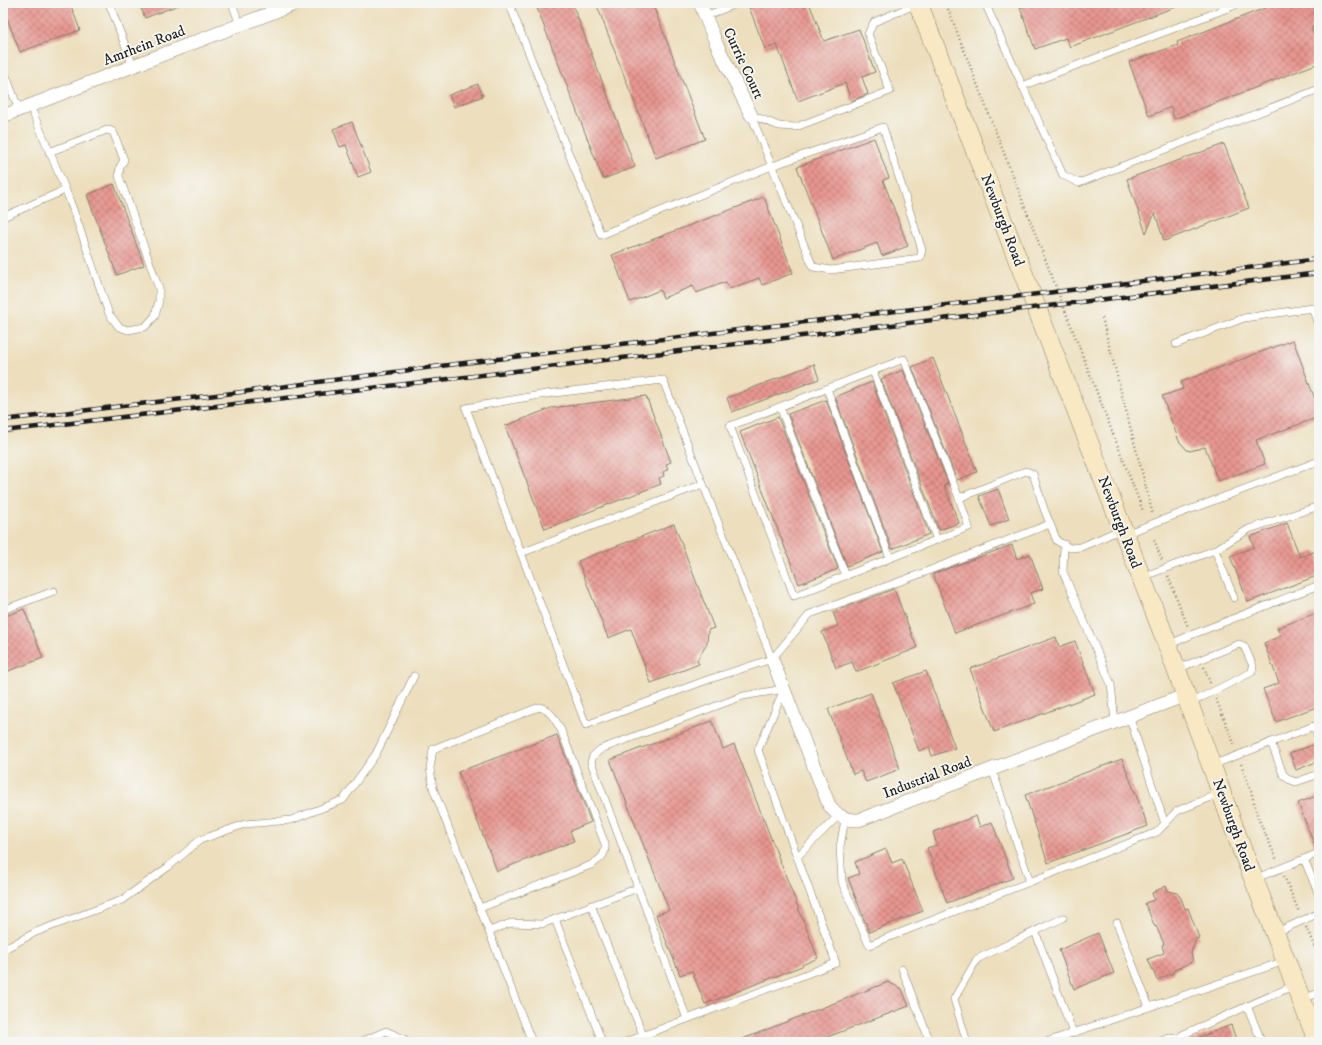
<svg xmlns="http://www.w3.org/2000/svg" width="1322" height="1045" viewBox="0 0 1322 1045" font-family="'IM FELL DW Pica',serif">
	<defs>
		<pattern id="building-cross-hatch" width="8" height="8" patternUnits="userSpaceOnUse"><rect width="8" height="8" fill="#e89590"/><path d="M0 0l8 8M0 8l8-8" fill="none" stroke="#bb7975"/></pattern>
	</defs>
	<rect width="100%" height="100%" fill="#f6f6f2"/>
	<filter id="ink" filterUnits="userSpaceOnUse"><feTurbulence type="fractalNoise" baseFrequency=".025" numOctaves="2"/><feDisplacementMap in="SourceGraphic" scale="8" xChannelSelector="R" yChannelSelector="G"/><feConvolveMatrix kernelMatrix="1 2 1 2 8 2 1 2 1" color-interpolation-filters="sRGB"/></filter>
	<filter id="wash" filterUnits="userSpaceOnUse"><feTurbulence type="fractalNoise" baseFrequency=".012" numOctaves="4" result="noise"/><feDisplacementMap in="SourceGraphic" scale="16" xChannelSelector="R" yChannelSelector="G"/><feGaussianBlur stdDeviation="0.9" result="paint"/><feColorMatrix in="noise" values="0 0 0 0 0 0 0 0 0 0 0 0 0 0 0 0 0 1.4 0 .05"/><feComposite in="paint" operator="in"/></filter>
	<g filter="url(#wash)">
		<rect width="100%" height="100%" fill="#eddfbd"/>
		<g id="blocks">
			<g fill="url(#building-cross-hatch)">
				<path d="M3 3H70L80 30 20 52 3 8Z"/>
				<path d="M139 3H181V4L145 18Z"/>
				<path d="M535 3H572L635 167 603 179Z"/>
				<path d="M596 3H652L705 139 656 158Z"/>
				<path d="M760 3H809L824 41 859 29 875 72 862 77 868 94 851 101 845 83 798 101 777 45 765 49 749 7Z"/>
				<path d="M1032 3H1182L1183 4 1070 47 1066 38 1035 49 1020 8Z"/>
				<path d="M1278 3H1319V24L1311 27 1319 48V63L1174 119 1171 107 1149 116 1129 62 1178 45 1177 42Z"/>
				<path d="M478 84 483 96 454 107 449 95Z"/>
				<path d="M352 122 371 172 358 177 346 145 340 147 333 129Z"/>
				<path d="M874 138 889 178 883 180 908 246 882 256 877 243 833 260 797 167Z"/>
				<path d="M1224 144 1249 208 1164 241 1155 213 1146 233 1127 179Z"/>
				<path d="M114 184 144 265 117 275 87 195Z"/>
				<path d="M764 197 793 273 762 285 759 278 729 289 726 282 696 293 693 286 663 298 660 290 630 302 612 255Z"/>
				<path d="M1293 340 1319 410V417L1256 440 1265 464 1218 481 1205 447 1190 451 1187 450 1179 441 1162 396 1183 389 1181 382Z"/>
				<path d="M933 358 977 472 957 480 912 367Z"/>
				<path d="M814 364 819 379 732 412 727 398Z"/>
				<path d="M903 370 948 483 944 485 959 523 939 530 881 379Z"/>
				<path d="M872 382 929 534 892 549 835 397Z"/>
				<path d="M646 396 671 462 666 464 668 469 663 472 664 476 659 478 661 484 545 529 505 426 551 408Z"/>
				<path d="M826 400 883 552 847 566 788 414Z"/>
				<path d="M778 417 838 569 799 584 740 432Z"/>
				<path d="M998 489 1009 519 991 526 979 496Z"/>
				<path d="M1287 523 1300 557 1316 551 1319 558V575L1248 602 1230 556 1254 547 1250 537Z"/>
				<path d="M674 524 714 628 708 630 707 644 697 660 699 664 651 683 631 629 608 638 578 561Z"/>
				<path d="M1012 545 1017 559 1030 554 1043 589 1030 593 1034 604 955 633 933 574Z"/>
				<path d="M894 589 917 648 856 672 852 662 836 668 822 632 838 626 833 612Z"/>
				<path d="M24 609 43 658 3 673V617Z"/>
				<path d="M1319 612V706L1276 722 1263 689 1279 683 1264 643 1281 636 1277 628Z"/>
				<path d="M1056 637 1059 647 1075 641 1095 694 994 732 970 669Z"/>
				<path d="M926 671 955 748 932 756 929 747 919 751 893 683Z"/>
				<path d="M871 693 900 769 866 782 861 771 853 774 828 709Z"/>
				<path d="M712 721 723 749 734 744 818 958 802 965V966L705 1004 692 971 680 975 656 915 669 910 610 760Z"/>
				<path d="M557 735 591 822 570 831 574 841 497 871 458 772Z"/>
				<path d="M1316 744 1319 745V761L1296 770 1290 753Z"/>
				<path d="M1122 759 1148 826 1048 863 1025 795Z"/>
				<path d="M1319 795V848L1316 849 1298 803Z"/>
				<path d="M976 816 980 827 992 822 1013 878 947 903 927 848 937 845 933 832Z"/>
				<path d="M886 849 892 863 902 859 923 911 869 932 848 878 859 874 855 862Z"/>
				<path d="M1166 886 1168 891 1177 893 1181 898 1185 909 1188 908 1199 938 1196 939 1191 953 1193 961 1173 971V973L1157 980 1148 959 1164 953 1162 945 1164 944 1156 926 1155 927 1145 903 1154 900 1152 893Z"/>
				<path d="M1098 933 1114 973 1074 989 1059 950Z"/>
				<path d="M888 982 902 989 909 1006 814 1042H735Z"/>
				<path d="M1231 1025 1237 1042H1190V1041Z"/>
			</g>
		</g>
	</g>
	<g filter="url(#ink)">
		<use href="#blocks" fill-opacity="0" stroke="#847e6c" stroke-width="1"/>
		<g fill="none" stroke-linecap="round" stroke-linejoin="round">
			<defs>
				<g id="lane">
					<path d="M109 3 133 66"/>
					<path d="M232 3 240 25"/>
					<path d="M266 3 272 13"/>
					<path d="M509 3 601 235 772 166 883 127 922 250 920 258 831 270 813 267 751 115"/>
					<path d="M985 3 1063 175 1079 183 1319 89"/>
					<path d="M705 16 739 3"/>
					<path d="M3 68 19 110"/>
					<path d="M1022 86 1241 3"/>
					<path d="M30 106C43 136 56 166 68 196 83 235 95 275 109 314L119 327 128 330 145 327 155 316 159 301V289L119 176 120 167 124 160 114 134 112 131 107 130 49 152"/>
					<path d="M751 115 779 126 796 127 890 91 868 34 874 22 917 4"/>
					<path d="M3 217 65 190"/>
					<path d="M1176 344 1244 318 1312 308 1319 327"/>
					<path d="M904 359 959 498 969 527 794 596 730 426Z"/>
					<path d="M873 371 937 540"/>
					<path d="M827 389 890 558"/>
					<path d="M780 407 846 576"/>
					<path d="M959 498 1026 471 1033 474 1044 509 1057 541 1070 548 1081 547 1122 529"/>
					<path d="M1125 534 1319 461"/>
					<path d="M1064 544 1063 572 1111 684 1115 722"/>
					<path d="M1215 550 1234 598"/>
					<path d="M521 553 466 408 546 394 663 380 703 484"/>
					<path d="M1142 577 1215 550 1249 529 1316 507 1319 514"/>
					<path d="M3 610 54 591"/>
					<path d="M1168 645 1191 635 1319 585"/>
					<path d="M772 659 703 484 521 553 586 725 707 680 772 659 810 614 912 577 1050 524"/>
					<path d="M1177 669 1239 644 1244 646 1253 666 1252 672 1190 703"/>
					<path d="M784 689 758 750 836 963 687 1019 591 762 593 756 601 749 743 696Z"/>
					<path d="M1129 716 1165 824"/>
					<path d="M1271 742 1283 774 1288 779 1296 782 1319 774"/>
					<path d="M1212 765 1314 726 1319 740"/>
					<path d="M992 769 1030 882"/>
					<path d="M845 819 840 847 842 882 869 945 1157 832 1177 811 1221 793"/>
					<path d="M797 857 839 815"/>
					<path d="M1304 859 1319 895"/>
					<path d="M1254 879 1319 853"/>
					<path d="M591 905 643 1035"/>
					<path d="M480 908 591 865C600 859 606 856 605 844L561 730C555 720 551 710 539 707L433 749 430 768 433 788 532 1042"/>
					<path d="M555 919 602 1042"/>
					<path d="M1117 923 1149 1007"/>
					<path d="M489 931 511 923 542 924 638 888"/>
					<path d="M1035 931 1073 1033"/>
					<path d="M1275 933 1319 913"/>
					<path d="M3 950 36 932 122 900 168 867 200 840 245 824 291 820 343 800 376 754 414 676"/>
					<path d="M902 969 930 1042"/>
					<path d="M1302 999 1319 993"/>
					<path d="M1247 1006 1261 1040"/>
					<path d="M361 1042 386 1031 410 1042"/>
					<path d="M626 1042 687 1019"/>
					<path d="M967 1042 954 999 977 959 1063 918"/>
					<path d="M1046 1042 1285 961"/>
					<path d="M1156 1042 1170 1038 1180 1039"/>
					<path d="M1179 1042 1182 1035 1295 985"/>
				</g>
				<g id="street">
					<path d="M700 3 716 43 751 115"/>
					<path d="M3 116 297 3"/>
					<path d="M772 659 829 805C837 816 846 821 859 820L1186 695"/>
				</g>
				<path id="secondary" d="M918 3 1165 638 1241 847 1318 1042"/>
			</defs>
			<use href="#lane" stroke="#847e6c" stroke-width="8"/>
			<use href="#street" stroke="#847e6c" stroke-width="14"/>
			<use href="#secondary" stroke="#847e6c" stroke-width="20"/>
			<g stroke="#847e6c" stroke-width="2.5" stroke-dasharray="1 3" stroke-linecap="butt">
				<path d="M948 9 1143 511"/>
				<path d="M1102 318 1153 515"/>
				<path d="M1154 540 1162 560"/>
				<path d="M1168 576 1188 627"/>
				<path d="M1204 667 1210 683"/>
				<path d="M1216 699 1235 746"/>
				<path d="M1241 764 1251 791 1258 818 1277 860"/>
				<path d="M1284 876 1299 912"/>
				<path d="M1306 927 1319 957"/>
			</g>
			<use href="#lane" stroke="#fff" stroke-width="7"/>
			<use href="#street" stroke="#fff" stroke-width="13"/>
			<use href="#secondary" stroke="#f8e8c3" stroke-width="19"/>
			<defs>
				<g id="rail">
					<path d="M3 420 242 392 456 364 1079 289 1319 259"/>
					<path d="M3 431 457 378 1319 273"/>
				</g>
			</defs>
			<use href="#rail" stroke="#1c1c1c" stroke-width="4.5"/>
			<use href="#rail" stroke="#f6f6f2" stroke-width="3" stroke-dasharray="9" stroke-linecap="butt"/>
		</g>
	</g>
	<g text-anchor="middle" stroke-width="3.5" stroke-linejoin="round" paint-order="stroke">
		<g font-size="15" fill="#1c1c1c" stroke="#f6f6f2">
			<text transform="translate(144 45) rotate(-21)" y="5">Amrhein Road</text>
			<text transform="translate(744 63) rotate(65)" y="5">Currie Court</text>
			<text transform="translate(1003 220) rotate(69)" y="5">Newburgh Road</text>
			<text transform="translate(1120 522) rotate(69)" y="5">Newburgh Road</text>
			<text transform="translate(927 777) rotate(-21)" y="5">Industrial Road</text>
			<text transform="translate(1234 825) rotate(70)" y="5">Newburgh Road</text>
		</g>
	</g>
	<rect width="1322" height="1045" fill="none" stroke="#f6f6f2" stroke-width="16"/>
</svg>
